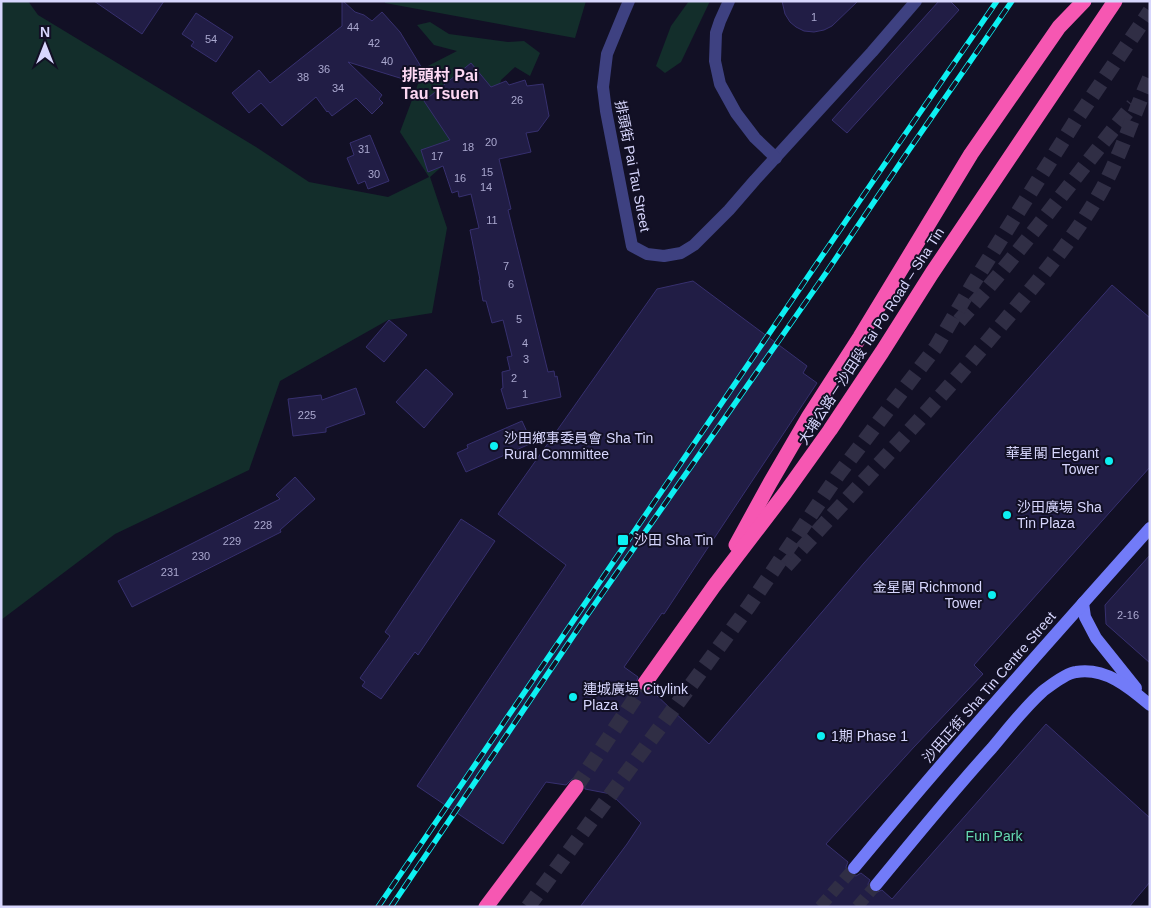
<svg xmlns="http://www.w3.org/2000/svg" width="1151" height="908" viewBox="0 0 1151 908" font-family="Arial,'Noto Sans TC',sans-serif">
	<rect width="100%" height="100%" fill="#121025"/>
	<g fill="#132e2b">
		<path d="M1 1H28L38 15 256 147 309 182 388 197 429 177 400 132 424 68 457 51 434 45 417 25 430 22 449 34 508 42 524 41 540 53 530 76 515 67 501 80 491 119 464 147 430 177 447 228 432 313 388 320 280 381 249 470 115 534 1 620Z"/>
		<path d="M385 1H586L575 38 385 3Z"/>
		<path d="M689 1H710L681 62 665 73 656 66 671 26Z"/>
	</g>
	<g fill="#211d45" stroke="#37306f">
		<path d="M94 1H164L142 34Z"/>
		<path d="M342 1H343L355 12 364 15 372 21 382 12 400 32 423 70 416 83 348 62 382 95 379 99 383 103 372 114 356 98 332 116 328 111 327 112 316 97 282 126 261 103 249 113 232 93 259 70 270 83 342 26Z"/>
		<path d="M782 1H858L832 26 824 30 814 32 804 31 796 27 790 22 785 14Z"/>
		<path d="M939 1H950L959 10 847 133 832 120Z"/>
		<path d="M196 13 233 37 216 62 191 46 194 42 182 34Z"/>
		<path d="M471 63 491 87 506 81 509 85 525 80 527 86 543 84 549 116 538 131 526 133 531 152 499 159 511 209 508 210 548 372 554 371 555 377 557 376 561 397 507 409 501 389 503 388 502 372 510 370 507 357 512 356 503 320 492 323 486 301H483L479 280H480L470 230 479 228 471 194 459 197 458 191 452 193 443 166 428 172 421 150 450 140 424 101Z"/>
		<path d="M370 135 389 181 368 189 365 181 358 184 347 158 354 155 350 143Z"/>
		<path d="M693 281 807 366 803 373 817 383 664 614 662 613 624 667 638 677 636 683V686L639 690 645 692 651 690 673 711 709 744 864 563 1112 285 1150 318V467L974 665 983 674 914 747 826 844 848 862 846 867 847 871 849 874 856 876 861 873 870 880 868 884 870 891 875 893 882 890 892 899 1046 724 1150 818V882L1129 907H580L627 844 641 823 611 794 585 789 584 783 582 780 578 778 572 779 566 785 546 782 503 844 417 786 566 565 498 514 657 289Z"/>
		<path d="M389 320 407 335 384 362 366 347Z"/>
		<path d="M426 369 453 394 424 428 396 402Z"/>
		<path d="M356 388 365 414 326 428V432L293 436 288 399 321 395 322 400Z"/>
		<path d="M522 421 532 443 466 472 457 453 468 448 467 445Z"/>
		<path d="M295 477 315 499 280 530 281 532 132 607 118 581 280 499 276 495Z"/>
		<path d="M461 519 495 541 418 655 415 652 381 699 362 686 365 682 360 678 390 636 385 632Z"/>
		<path d="M1150 555V663L1106 624 1105 605Z"/>
	</g>
	<g fill="none" stroke-linecap="round" stroke-linejoin="round">
		<g stroke="#302e45" stroke-width="12" stroke-dasharray="12 6" stroke-linecap="butt">
			<path d="M820 907 854 868"/>
			<path d="M857 907 876 885"/>
		</g>
		<g stroke="#302e45" stroke-width="15" stroke-dasharray="15 8" stroke-linecap="butt">
			<path d="M959 321C1021 252 1074 177 1133 105"/>
			<path d="M786 566C858 486 933 408 1002 324 1037 282 1074 239 1101 191 1121 155 1133 115 1150 77"/>
			<path d="M576 787 645 683"/>
			<path d="M528 907 749 606 838 475 936 347 974 282 1076 120 1150 11"/>
		</g>
		<g stroke="#3e4181" stroke-width="12">
			<path d="M629 1 623 15 607 54 603 87 606 111 632 246 647 254 664 256 681 253 694 245 729 210 755 180 872 52 916 1"/>
			<path d="M729 1 720 21 716 33 715 61 720 84 736 113 755 138 776 158"/>
		</g>
		<g stroke="#727bf8" stroke-width="12">
			<path d="M1083 603 1085 617 1096 638 1136 688"/>
			<path d="M854 868C950 752 1050 640 1150 528"/>
			<path d="M876 885C914 839 952 792 992 748 1008 729 1024 708 1043 691 1051 685 1066 673 1076 672 1105 667 1129 687 1150 705"/>
		</g>
		<g stroke="#f657b2" stroke-width="15">
			<path d="M736 545 770 483 809 416 860 337 971 154 1059 27 1084 1"/>
			<path d="M645 683 714 586 785 493 830 430 882 352 932 273 1115 1"/>
			<path d="M486 907 576 787"/>
		</g>
		<defs>
			<g id="rail">
				<path d="M378 907 775 325 899 143 997 1"/>
				<path d="M391 907 588 614 826 273 909 150 1012 1"/>
			</g>
		</defs>
		<use href="#rail" stroke="#0df0f2" stroke-width="5.5"/>
		<use href="#rail" stroke="#121025" stroke-width="4" stroke-dasharray="11" stroke-linecap="butt"/>
	</g>
	<g fill="#0df0f2" stroke="#121025" stroke-width="2">
		<circle cx="494" cy="446" r="5"/>
		<circle cx="1109" cy="461" r="5"/>
		<circle cx="1007" cy="515" r="5"/>
		<rect x="617" y="534" width="12" height="12" rx="2.5"/>
		<circle cx="992" cy="595" r="5"/>
		<circle cx="573" cy="697" r="5"/>
		<circle cx="821" cy="736" r="5"/>
	</g>
	<g text-anchor="middle" stroke-width="4" stroke-linejoin="round" paint-order="stroke">
		<g font-size="11" fill="#aaa8cf">
			<text x="814" y="21">1</text>
			<text x="353" y="31">44</text>
			<text x="211" y="43">54</text>
			<text x="374" y="47">42</text>
			<text x="387" y="65">40</text>
			<text x="324" y="73">36</text>
			<text x="303" y="81">38</text>
			<text x="338" y="92">34</text>
			<text x="517" y="104">26</text>
			<text x="491" y="146">20</text>
			<text x="468" y="151">18</text>
			<text x="364" y="153">31</text>
			<text x="437" y="160">17</text>
			<text x="487" y="176">15</text>
			<text x="374" y="178">30</text>
			<text x="460" y="182">16</text>
			<text x="486" y="191">14</text>
			<text x="492" y="224">11</text>
			<text x="506" y="270">7</text>
			<text x="511" y="288">6</text>
			<text x="519" y="323">5</text>
			<text x="525" y="347">4</text>
			<text x="526" y="363">3</text>
			<text x="514" y="382">2</text>
			<text x="525" y="398">1</text>
			<text x="307" y="419">225</text>
			<text x="263" y="529">228</text>
			<text x="232" y="545">229</text>
			<text x="201" y="560">230</text>
			<text x="170" y="576">231</text>
			<text x="1128" y="619">2-16</text>
		</g>
		<g font-size="14" fill="#d7d6fd" stroke="#121025">
			<text transform="translate(633 166) rotate(79)" y="5">排頭街 Pai Tau Street</text>
			<text transform="translate(871 336) rotate(-57)" y="5">大埔公路－沙田段 Tai Po Road – Sha Tin</text>
			<text transform="translate(989 687) rotate(-49)" y="5">沙田正街 Sha Tin Centre Street</text>
		</g>
		<g font-size="14" fill="#d7d6fd" stroke="#121025" text-anchor="start">
			<text x="504" y="443">沙田鄉事委員會 Sha Tin<tspan x="504" dy="16">Rural Committee</tspan></text>
			<text x="1099" y="458" text-anchor="end">華星閣 Elegant<tspan x="1099" dy="16">Tower</tspan></text>
			<text x="1017" y="512">沙田廣場 Sha<tspan x="1017" dy="16">Tin Plaza</tspan></text>
			<text x="634" y="545">沙田 Sha Tin</text>
			<text x="982" y="592" text-anchor="end">金星閣 Richmond<tspan x="982" dy="16">Tower</tspan></text>
			<text x="583" y="694">連城廣場 Citylink<tspan x="583" dy="16">Plaza</tspan></text>
			<text x="831" y="741">1期 Phase 1</text>
		</g>
		<g font-size="14" fill="#65dab2" stroke="#121025">
			<text x="994" y="841">Fun Park</text>
		</g>
		<g font-size="16" font-weight="bold" fill="#fdd8f3" stroke="#121025">
			<text x="440" y="81">排頭村 Pai<tspan x="440" dy="18">Tau Tsuen</tspan></text>
		</g>
	</g>
	<rect width="1151" height="908" fill="none" stroke="#d7d6fd" stroke-width="5"/>
	<g transform="translate(45 45)" stroke="#121025" stroke-width="4" paint-order="stroke">
	<path d="M0-4L9 19L0 12L-9 19Z" fill="#d7d6fd"/>
	<text y="-8" font-size="14" font-weight="bold" text-anchor="middle" fill="#d7d6fd">N</text>
	</g>
</svg>
